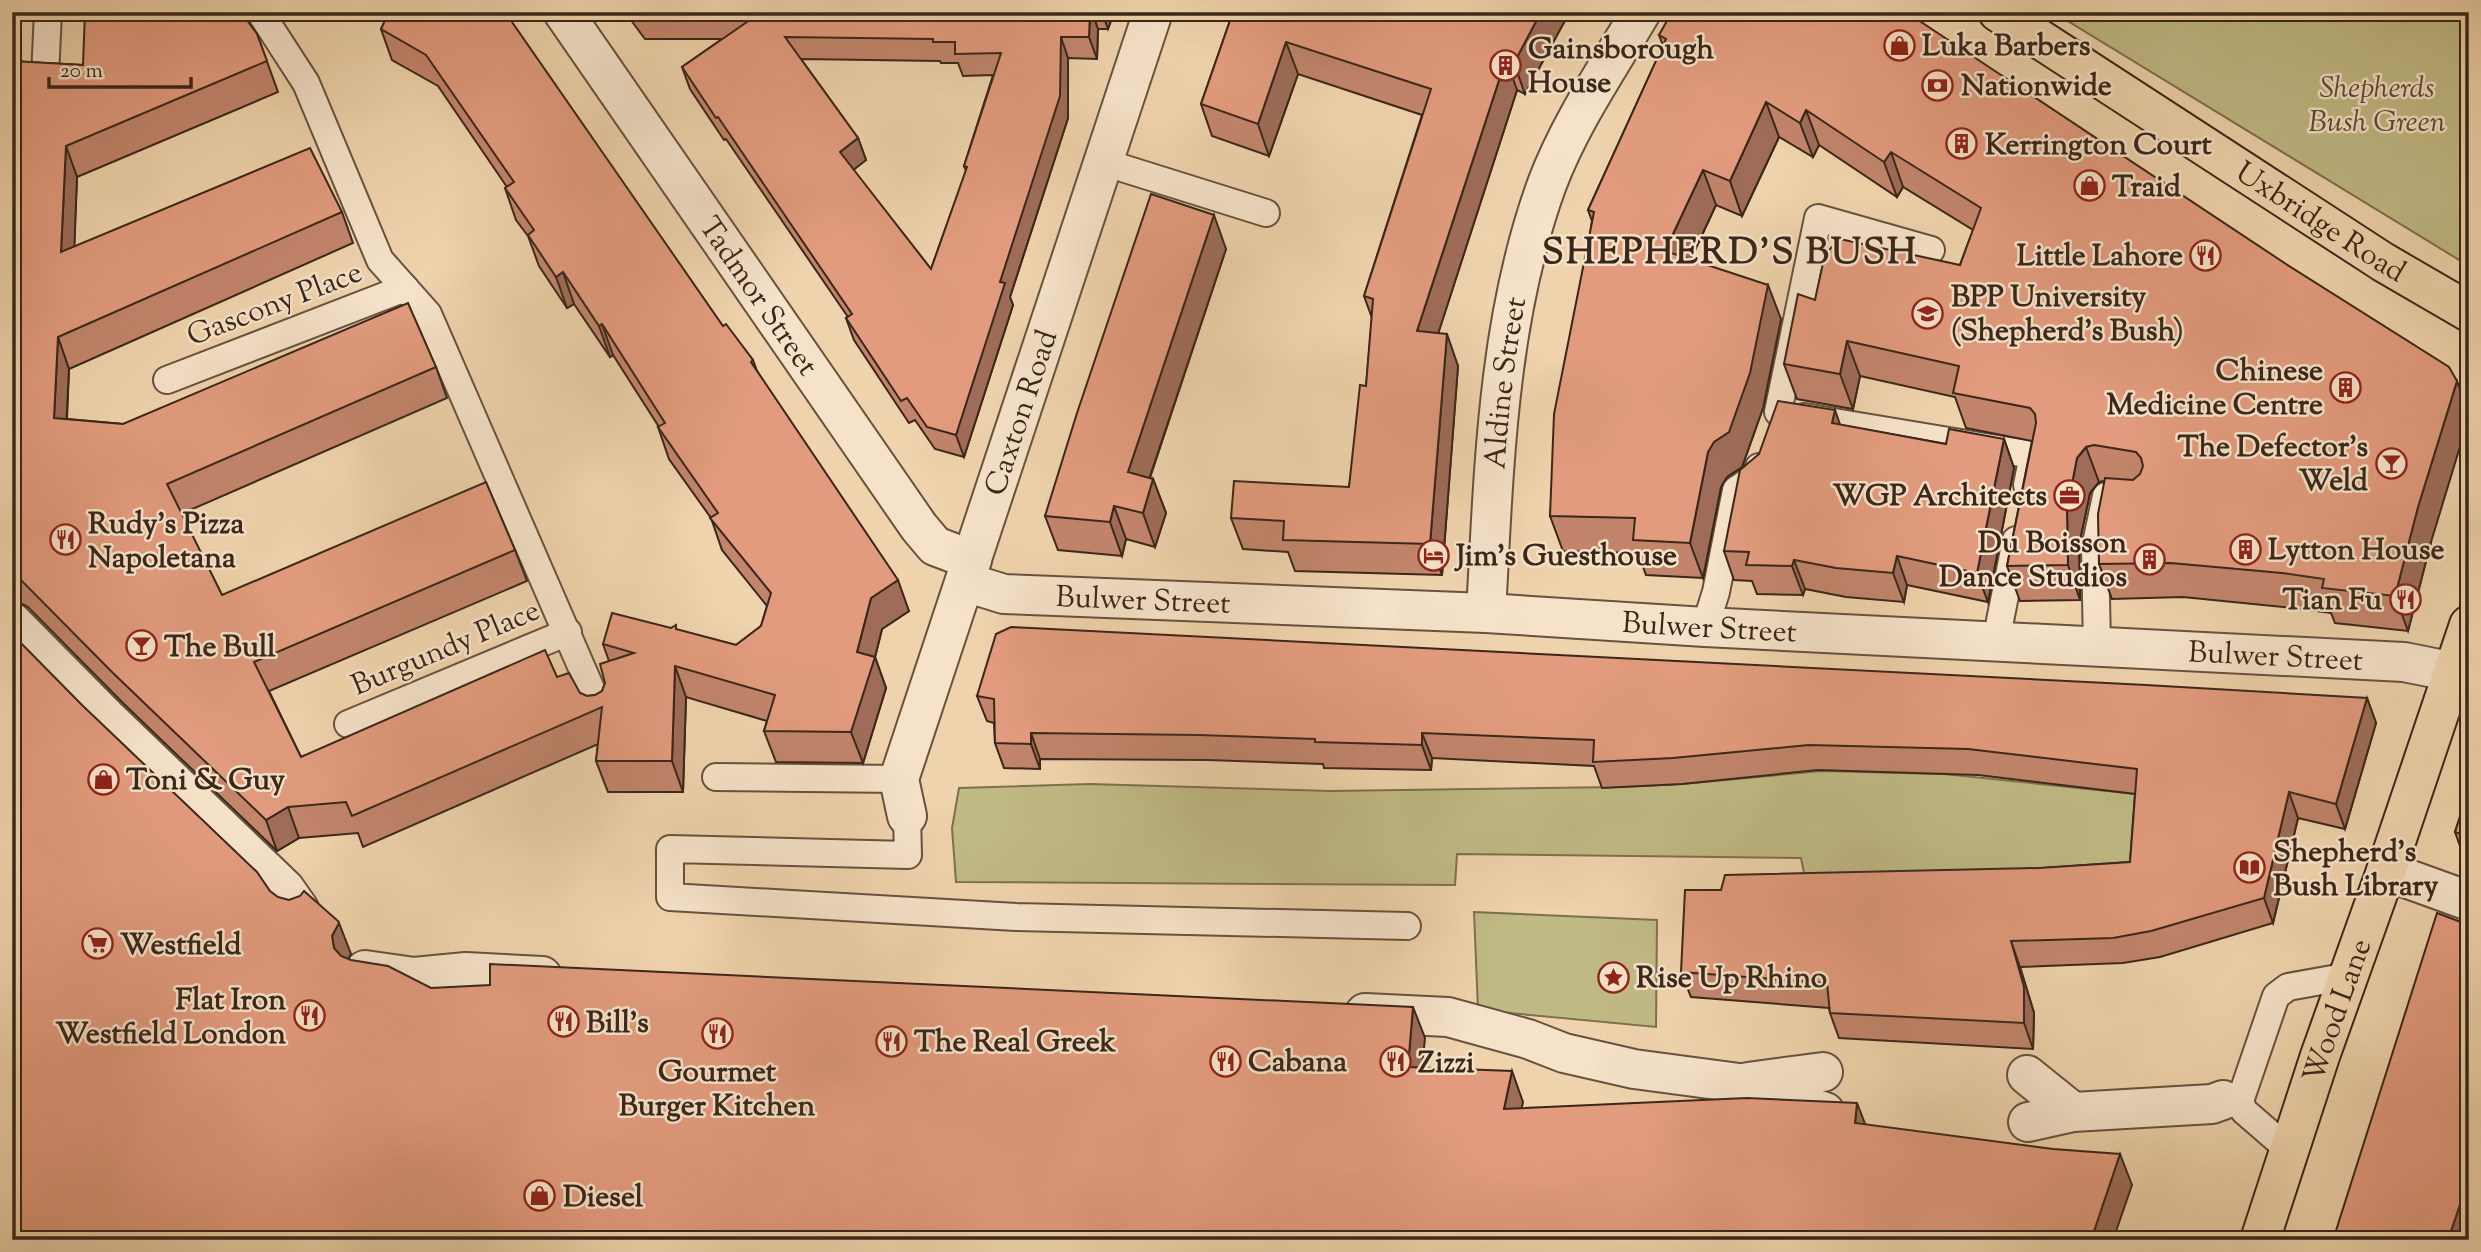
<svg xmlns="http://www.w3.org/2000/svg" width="2481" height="1252" viewBox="0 0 2481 1252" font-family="'Sorts Mill Goudy',serif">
	<rect width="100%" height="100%" fill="#efd3ac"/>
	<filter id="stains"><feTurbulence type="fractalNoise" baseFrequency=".00286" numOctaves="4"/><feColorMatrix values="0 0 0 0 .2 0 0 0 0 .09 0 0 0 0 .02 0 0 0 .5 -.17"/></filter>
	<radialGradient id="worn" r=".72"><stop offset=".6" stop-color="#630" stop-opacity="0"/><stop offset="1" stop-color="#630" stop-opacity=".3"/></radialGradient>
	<g fill="#c0ba85" stroke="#7d7050" stroke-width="2">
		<path d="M2053 12H2469V266Z"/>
		<path d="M1822 771 1944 774 2146 795 2140 887 1809 898 1801 858 1457 854 1455 885 956 882 952 828 959 788 1090 784 1331 791 1620 787 1682 784Z"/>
		<path d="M1474 912 1657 920 1656 1027 1478 1010Z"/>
	</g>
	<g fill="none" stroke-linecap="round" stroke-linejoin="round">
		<defs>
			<g id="service">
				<path d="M260 12 306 83 380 260 428 314 601 712"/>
				<path d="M45 76 48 12"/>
				<path d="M1103 162 1266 213"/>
				<path d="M167 380 405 288"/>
				<path d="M1778 412 1818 218 1931 250"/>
				<path d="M1804 417 2033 455 2027 485"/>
				<path d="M1705 627 1716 592 1736 490 1755 477 1759 467"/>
				<path d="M1996 641 2016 540"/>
				<path d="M2097 646 2095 548 2106 496"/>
				<path d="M348 724 568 632"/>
				<path d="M716 777 899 779"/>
				<path d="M907 816 908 855 670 849V897L1016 917 1407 926"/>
				<path d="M2289 1150 2244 1111 2240 1101 2276 996 2288 987 2349 976"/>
			</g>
			<g id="pedestrian">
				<path d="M12 622 109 720 285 889 299 909"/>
				<path d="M365 970 414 977 466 972 542 976"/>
				<path d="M1365 1013 1448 1017 1528 1039 1564 1053 1634 1069 1739 1083 1825 1112"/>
				<path d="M2027 1075 2073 1112"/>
				<path d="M1748 1082 1823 1072"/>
				<path d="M2028 1122 2073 1112 2212 1104 2223 1100"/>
			</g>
			<g id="minor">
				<path id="s1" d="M563 12 919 527 935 546 972 560"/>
				<path id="s2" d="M965 582 1004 594 1486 613 1705 627 2404 662 2454 672"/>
				<path id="s3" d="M1486 613C1494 469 1497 321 1547 184 1570 123 1608 68 1641 12"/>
				<path id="s4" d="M907 816 899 779 1153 12"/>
				<path d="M2386 871 2469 901"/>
			</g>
			<g id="primary">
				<path id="s5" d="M1998 12 2383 262 2469 312"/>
				<path id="s6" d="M2260 1240 2320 1056 2386 871 2469 625"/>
			</g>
		</defs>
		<use href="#service" stroke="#67523e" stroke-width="30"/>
		<use href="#pedestrian" stroke="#67523e" stroke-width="42"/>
		<use href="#minor" stroke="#67523e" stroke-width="42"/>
		<use href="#primary" stroke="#3a271a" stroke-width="42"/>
		<use href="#service" stroke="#f5e2c9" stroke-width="26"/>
		<use href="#pedestrian" stroke="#f5e2c9" stroke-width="38"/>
		<use href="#minor" stroke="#f5e2c9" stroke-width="38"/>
		<use href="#primary" stroke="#efd3ac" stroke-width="38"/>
	</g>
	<g fill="#c2856c" stroke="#3a271a" stroke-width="2" fill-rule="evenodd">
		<path d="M384 12 723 326 753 360 757 371 909 611 882 629 875 657 886 688 863 763 776 762 764 731 767 721 686 697 683 792H608L596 761 598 744 363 847 358 833 299 838 277 851 124 704 28 607 17 601H12V61L83 65 257 34 278 92 77 177 74 247 342 212 353 243 69 369 67 419 123 424 436 367 447 398 181 514 222 595 515 550 527 581 269 691 301 757 557 677 580 693 587 696 595 695 602 691 605 683 609 661 603 644 677 630 736 645 761 626 767 606 722 550 711 518 669 459 658 427H659L613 355 610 357 574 304 567 308 539 266 528 236 516 220 505 188 507 187 438 86 392 60 381 29 386 19Z"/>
		<path d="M625 12H1114L1108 29H1098L1097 59 1068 58V118L1010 297 1013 305 964 457 935 449 915 420 909 423 854 340 846 318 848 317 726 139 724 140 690 89 682 67 722 39H645ZM801 59 940 61 941 63H958L963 76 993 75 964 166 966 171 931 269 853 170 866 160 858 138Z"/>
		<path d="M1233 12H1575L1572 18 1568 15 1525 94 1517 90 1438 333 1458 366 1442 575 1295 571 1288 552 1243 549 1231 518 1349 487 1366 386 1372 318 1364 296 1422 115 1298 74 1269 156 1212 136 1201 104Z"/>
		<path d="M1906 12 2431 542 2408 631 2335 623 2331 613 2294 608 2183 597 2112 599 2099 564 2105 481 2099 482 2090 493 2079 545 2080 600 2020 601 2007 566 2032 441 1966 428 1955 397 1860 376 1853 409 1797 399 1784 364 1815 300 1960 265 1973 230 1903 187 1897 197 1819 145 1813 157 1779 137 1742 216 1716 205 1691 259 1781 319 1763 408 1742 467 1727 477 1721 487 1703 578 1646 575 1638 553 1563 551 1550 516 1592 221 1588 210 1663 46 1659 35Z"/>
		<path d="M1226 249 1150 478 1153 479 1166 513 1155 547 1126 539 1122 556 1058 550 1045 516Z"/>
		<path d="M1840 425 1946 444 2004 439 2014 468 1988 602 1907 585 1904 602 1846 597 1805 589 1803 595 1757 594 1752 581 1734 580 1724 551Z"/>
		<path d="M977 696 2367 698 2376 723 2345 829 2298 818 2273 923 2160 957 2123 963 2020 967 2034 1013 2033 1049 1839 1038 1830 1013 1829 1008 1691 997 1681 972 1721 890 2130 862 2135 794 1978 775 1818 770 1682 784 1602 788 1594 766 1432 758 1431 770 1324 768 1323 764 1208 760 1040 759V769L1004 768 995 743 994 723 987 721Z"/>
		<path d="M2469 789V864L2466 863 2455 832Z"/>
	</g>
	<g fill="#9e6c58" stroke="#3a271a" stroke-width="2">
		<path d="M1090 12H1092L1098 29 1097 59 1089 37Z"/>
		<path d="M1102 12H1114L1108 29Z"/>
		<path d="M1541 12H1567L1568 15 1525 94 1514 63Z"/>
		<path d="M1061 37 1068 58V118L1010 297 1013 305 964 457 956 435 1000 282Z"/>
		<path d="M1286 42 1298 74 1269 156 1258 124Z"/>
		<path d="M1506 59 1517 90 1429 362 1417 331Z"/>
		<path d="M1766 102 1779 137 1742 216 1730 181Z"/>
		<path d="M1806 110 1819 145 1813 157 1800 123Z"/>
		<path d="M858 138 866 160 848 174 840 152Z"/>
		<path d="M66 146 77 177 73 283 61 252Z"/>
		<path d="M1891 152 1903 187 1897 197 1884 162Z"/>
		<path d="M1703 170 1716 205 1678 286 1665 251Z"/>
		<path d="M1214 215 1226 249 1140 506 1128 472Z"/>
		<path d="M563 272 574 304 567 308 556 277Z"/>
		<path d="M1768 285 1781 319 1763 408 1742 467 1727 477 1721 487 1703 578 1690 543 1708 452Z"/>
		<path d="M602 324 613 355 610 357 599 326Z"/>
		<path d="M1447 334 1458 366 1442 575 1430 544Z"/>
		<path d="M58 337 69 369 65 450 54 418Z"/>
		<path d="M1847 341 1860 376 1853 409 1840 374Z"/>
		<path d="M2457 381 2469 414V417L2431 542 2408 631 2395 596 2418 507Z"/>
		<path d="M1835 410 1845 439 1832 423Z"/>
		<path d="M2004 439 2014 468 1988 602 1977 573Z"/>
		<path d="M2086 447 2099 482 2090 493 2079 545 2080 600 2068 565 2067 510 2077 458Z"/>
		<path d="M1153 479 1166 513 1155 547 1143 513Z"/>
		<path d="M1114 506 1126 539 1122 556 1110 522Z"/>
		<path d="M1897 556 1907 585 1904 602 1893 573Z"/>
		<path d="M1794 560 1805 589 1803 595 1792 566Z"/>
		<path d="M898 580 909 611 882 629 875 657 886 688 863 763 851 732 857 652 871 598Z"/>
		<path d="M675 666 686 697 683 792 672 761Z"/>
		<path d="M2367 698 2376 723 2345 829 2336 804Z"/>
		<path d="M1031 733 1040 759V769L1031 744Z"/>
		<path d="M1422 733 1432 758 1431 770 1422 745Z"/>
		<path d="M2289 792 2298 818 2273 923 2264 898Z"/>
		<path d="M288 807 299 838 277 851 266 820Z"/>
		<path d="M339 923 351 954 343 968 334 948 332 936Z"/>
		<path d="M2011 941 2020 967 2034 1013 2033 1049 2024 1023Z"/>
		<path d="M1413 1007 1425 1038 1419 1098 1408 1067Z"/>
		<path d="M1512 1071 1523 1102 1515 1140 1504 1109Z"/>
		<path d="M1857 1103 1869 1134 1855 1123Z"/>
		<path d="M2120 1154 2132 1185 2113 1240H2091Z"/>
		<path d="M2467 1184 2469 1190V1232L2466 1240H2448Z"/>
	</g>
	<g fill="#e29b7e" stroke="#3a271a" stroke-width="2" fill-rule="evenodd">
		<path d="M85 12H241L257 34 267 61 66 146 61 252 310 148 342 212 58 337 54 418 123 424 408 303 436 367 167 484 222 595 486 482 515 550 254 662 301 757 545 650 557 677 569 673 580 693 587 696 595 695 602 691 605 683 600 664 634 653 603 644 612 613 671 628 676 625V629L736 645 761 626 771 593 710 518 718 513 658 427 665 423 602 324 599 326 563 272 556 277 528 235 534 230 505 188 514 182 426 55 381 29 387 16 384 12H505L723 326 726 324 753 360 751 362 898 580 871 598 857 652 875 657 851 732 764 731 775 695 675 666 672 761H596L602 707 352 816 346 802 288 807 266 820 113 673 16 575 12 573V61L83 65Z"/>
		<path d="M634 12H1090L1089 37H1061L1060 96 1000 282 1005 283 956 435 927 427 907 398 901 401 846 318 852 314 718 117 716 118 682 67 754 17 638 18ZM785 37 933 39V42H955V54L1001 53 964 166 967 167 931 269 840 152 858 138Z"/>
		<path d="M1233 12H1541L1514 63 1506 59 1417 331 1447 334 1430 544 1283 540 1284 521 1231 518 1234 481 1349 487 1360 385 1366 386 1373 299 1364 296 1431 89 1286 42 1258 124 1201 104Z"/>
		<path d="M1672 12H1906L2286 264 2449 367 2457 381 2418 507 2395 596 2322 588 2324 579 2282 573 2171 563 2099 564 2098 514 2105 478 2133 480 2140 474 2143 466 2141 458 2136 452 2094 445 2086 447 2077 458 2067 510 2068 565 2007 566 2036 423 2035 414 2030 408 1953 393 1959 366 1847 341 1840 374 1784 364 1798 294 1815 300 1825 254 1840 239 1960 265 1981 208 1891 152 1884 162 1806 110 1800 123 1766 102 1730 181 1703 170 1665 251 1768 285 1750 373 1729 432 1714 442 1708 452 1690 543 1633 540 1635 518 1550 516 1554 414 1594 212 1588 210 1666 39 1659 35Z"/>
		<path d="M1151 194 1214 215 1128 472 1153 479 1143 513 1114 506 1110 522 1045 516 1077 413Z"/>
		<path d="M1778 401 1835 410 1832 423 1946 444 1949 429 2004 439 1977 573 1897 556 1893 573 1836 568 1794 560 1792 566 1746 565 1749 552 1724 551 1740 470 1759 454Z"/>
		<path d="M1011 627 2146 685 2367 698 2336 804 2289 792 2264 898 2151 931 2113 938 2011 941 2024 987V1023L1830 1013 1827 983 1681 972 1685 890H1721L1725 875 2039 868 2130 862 2137 769 1968 749 1809 745 1673 758 1593 762 1594 740 1422 733V745L1315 742V739L1199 735 1031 733V744L995 743 994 699 977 696 996 634Z"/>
		<path d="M12 634 82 705 257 872 270 891 278 897 289 900 300 896 304 891 338 921 339 923 332 936 334 948 341 956 351 960 388 966 431 988 490 985V964L1413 1007 1408 1067 1512 1071 1504 1109 1747 1098 1857 1103 1855 1123 2053 1149 2120 1154 2091 1240H12Z"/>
		<path d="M2469 789V837L2455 832Z"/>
		<path d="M2437 913 2469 925 2468 1184H2467L2448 1240H2333Z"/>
	</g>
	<defs>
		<symbol id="shop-ring" viewBox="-11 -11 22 22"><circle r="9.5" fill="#f5e2c9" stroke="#8f2418" stroke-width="1.5"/><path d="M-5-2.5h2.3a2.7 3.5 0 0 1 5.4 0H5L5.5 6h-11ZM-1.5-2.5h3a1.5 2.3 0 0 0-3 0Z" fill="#8f2418"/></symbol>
		<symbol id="building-ring" viewBox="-11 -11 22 22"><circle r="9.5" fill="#f5e2c9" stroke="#8f2418" stroke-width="1.5"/><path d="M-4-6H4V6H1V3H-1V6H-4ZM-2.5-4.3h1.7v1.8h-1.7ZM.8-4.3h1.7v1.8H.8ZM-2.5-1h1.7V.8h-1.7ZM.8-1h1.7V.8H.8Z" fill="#8f2418"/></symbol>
		<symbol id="bank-ring" viewBox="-11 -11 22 22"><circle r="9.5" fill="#f5e2c9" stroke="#8f2418" stroke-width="1.5"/><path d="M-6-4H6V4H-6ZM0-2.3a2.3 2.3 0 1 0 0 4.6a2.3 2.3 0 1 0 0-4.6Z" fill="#8f2418"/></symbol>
		<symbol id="restaurant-ring" viewBox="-11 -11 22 22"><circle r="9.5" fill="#f5e2c9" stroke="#8f2418" stroke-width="1.5"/><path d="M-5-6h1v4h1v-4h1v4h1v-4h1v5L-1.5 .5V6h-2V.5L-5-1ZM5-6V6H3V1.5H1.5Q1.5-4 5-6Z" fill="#8f2418"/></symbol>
		<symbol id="university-ring" viewBox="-11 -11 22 22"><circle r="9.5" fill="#f5e2c9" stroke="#8f2418" stroke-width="1.5"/><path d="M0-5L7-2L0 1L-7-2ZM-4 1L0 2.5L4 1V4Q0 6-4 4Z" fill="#8f2418"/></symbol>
		<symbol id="bar-ring" viewBox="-11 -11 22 22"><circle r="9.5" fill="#f5e2c9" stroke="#8f2418" stroke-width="1.5"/><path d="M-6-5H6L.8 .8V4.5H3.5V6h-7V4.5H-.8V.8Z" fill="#8f2418"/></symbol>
		<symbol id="office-ring" viewBox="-11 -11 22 22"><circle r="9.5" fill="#f5e2c9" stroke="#8f2418" stroke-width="1.5"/><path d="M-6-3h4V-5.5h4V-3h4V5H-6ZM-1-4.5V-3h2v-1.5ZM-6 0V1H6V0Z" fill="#8f2418"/></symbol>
		<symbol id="hotel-ring" viewBox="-11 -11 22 22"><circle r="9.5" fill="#f5e2c9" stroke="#8f2418" stroke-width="1.5"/><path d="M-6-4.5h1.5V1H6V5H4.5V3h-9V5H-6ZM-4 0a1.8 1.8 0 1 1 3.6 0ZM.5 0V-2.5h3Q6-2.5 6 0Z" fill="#8f2418"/></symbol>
		<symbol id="library-ring" viewBox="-11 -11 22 22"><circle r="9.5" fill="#f5e2c9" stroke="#8f2418" stroke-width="1.5"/><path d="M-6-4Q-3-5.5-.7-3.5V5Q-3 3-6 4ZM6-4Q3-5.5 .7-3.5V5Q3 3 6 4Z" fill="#8f2418"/></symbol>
		<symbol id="supermarket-ring" viewBox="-11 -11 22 22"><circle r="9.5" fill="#f5e2c9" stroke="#8f2418" stroke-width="1.5"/><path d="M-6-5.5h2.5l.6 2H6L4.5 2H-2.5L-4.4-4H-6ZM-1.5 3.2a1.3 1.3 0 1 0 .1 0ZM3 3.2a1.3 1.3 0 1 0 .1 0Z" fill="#8f2418"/></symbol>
		<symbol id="sight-ring" viewBox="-11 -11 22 22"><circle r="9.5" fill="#f5e2c9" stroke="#8f2418" stroke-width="1.5"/><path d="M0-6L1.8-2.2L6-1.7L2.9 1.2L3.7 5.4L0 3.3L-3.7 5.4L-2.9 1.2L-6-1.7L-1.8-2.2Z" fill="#8f2418"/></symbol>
	</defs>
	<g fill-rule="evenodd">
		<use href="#shop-ring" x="1882" y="28" width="35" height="35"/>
		<use href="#building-ring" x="1488" y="48" width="35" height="35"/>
		<use href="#bank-ring" x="1920" y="68" width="35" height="35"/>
		<use href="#building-ring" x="1944" y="126" width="35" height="35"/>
		<use href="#shop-ring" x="2072" y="168" width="35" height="35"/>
		<use href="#restaurant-ring" x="2188" y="238" width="35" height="35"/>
		<use href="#university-ring" x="1910" y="296" width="35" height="35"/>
		<use href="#building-ring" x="2328" y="370" width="35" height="35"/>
		<use href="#bar-ring" x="2374" y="446" width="35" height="35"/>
		<use href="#office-ring" x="2052" y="478" width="35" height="35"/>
		<use href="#restaurant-ring" x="48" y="522" width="35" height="35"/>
		<use href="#building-ring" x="2228" y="532" width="35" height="35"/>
		<use href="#hotel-ring" x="1416" y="538" width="35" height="35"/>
		<use href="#building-ring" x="2132" y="542" width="35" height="35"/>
		<use href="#restaurant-ring" x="2388" y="582" width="35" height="35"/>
		<use href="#bar-ring" x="124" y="628" width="35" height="35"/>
		<use href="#shop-ring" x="86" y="762" width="35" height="35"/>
		<use href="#library-ring" x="2232" y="850" width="35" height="35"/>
		<use href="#supermarket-ring" x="80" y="926" width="35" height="35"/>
		<use href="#sight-ring" x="1596" y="960" width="35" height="35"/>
		<use href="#restaurant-ring" x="292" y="998" width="35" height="35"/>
		<use href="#restaurant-ring" x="546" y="1004" width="35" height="35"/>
		<use href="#restaurant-ring" x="700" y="1016" width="35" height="35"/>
		<use href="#restaurant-ring" x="874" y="1024" width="35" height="35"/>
		<use href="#restaurant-ring" x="1208" y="1044" width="35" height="35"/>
		<use href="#restaurant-ring" x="1378" y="1044" width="35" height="35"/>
		<use href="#shop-ring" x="522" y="1178" width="35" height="35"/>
	</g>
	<g text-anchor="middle" stroke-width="5" stroke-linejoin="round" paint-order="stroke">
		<g font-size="30" font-weight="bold" fill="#3a271a" stroke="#f5e2c9" text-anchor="start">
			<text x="1922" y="55">Luka Barbers</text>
			<text x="1528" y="58">Gainsborough<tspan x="1528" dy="34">House</tspan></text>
			<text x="1961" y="95">Nationwide</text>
			<text x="1985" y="154">Kerrington Court</text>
			<text x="2112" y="196">Traid</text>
			<text x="2183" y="265" text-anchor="end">Little Lahore</text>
			<text x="1951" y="306">BPP University<tspan x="1951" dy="34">(Shepherd's Bush)</tspan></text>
			<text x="2323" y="380" text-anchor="end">Chinese<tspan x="2323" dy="34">Medicine Centre</tspan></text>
			<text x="2368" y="456" text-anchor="end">The Defector's<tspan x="2368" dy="34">Weld</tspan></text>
			<text x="2047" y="505" text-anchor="end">WGP Architects</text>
			<text x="88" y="533">Rudy's Pizza<tspan x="88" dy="34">Napoletana</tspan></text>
			<text x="2127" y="552" text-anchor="end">Du Boisson<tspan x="2127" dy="34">Dance Studios</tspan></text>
			<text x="2268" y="559">Lytton House</text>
			<text x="1456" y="565">Jim's Guesthouse</text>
			<text x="2382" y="609" text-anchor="end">Tian Fu</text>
			<text x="164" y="656">The Bull</text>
			<text x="126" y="789">Toni &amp; Guy</text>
			<text x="2273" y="861">Shepherd's<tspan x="2273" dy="34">Bush Library</tspan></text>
			<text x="120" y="954">Westfield</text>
			<text x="1636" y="987">Rise Up Rhino</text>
			<text x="286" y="1009" text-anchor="end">Flat Iron<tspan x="286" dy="34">Westfield London</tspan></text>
			<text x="586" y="1032">Bill's</text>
			<text x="914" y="1051">The Real Greek</text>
			<text x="1248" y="1071">Cabana</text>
			<text x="1418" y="1072">Zizzi</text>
			<text x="717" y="1081" text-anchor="middle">Gourmet<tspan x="717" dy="34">Burger Kitchen</tspan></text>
			<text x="563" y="1206">Diesel</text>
		</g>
		<g font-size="30" font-style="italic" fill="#5c4c35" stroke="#f5e2c9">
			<text x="2377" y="97">Shepherds<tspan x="2377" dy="34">Bush Green</tspan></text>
		</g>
		<g font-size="30" fill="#3a271a" stroke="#f5e2c9">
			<text dy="10" stroke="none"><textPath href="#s5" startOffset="385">Uxbridge Road</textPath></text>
			<text dy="10" stroke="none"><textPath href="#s1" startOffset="345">Tadmor Street</textPath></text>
			<text transform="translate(274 303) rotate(-21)" y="10">Gascony Place</text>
			<text dy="10" stroke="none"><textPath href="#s3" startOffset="231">Aldine Street</textPath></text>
			<text dy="10" stroke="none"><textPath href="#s4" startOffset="424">Caxton Road</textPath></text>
			<text dy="10" stroke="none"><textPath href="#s2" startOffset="180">Bulwer Street</textPath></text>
			<text dy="10" stroke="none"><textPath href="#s2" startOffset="747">Bulwer Street</textPath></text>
			<text transform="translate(445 647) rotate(-23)" y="10">Burgundy Place</text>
			<text dy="10" stroke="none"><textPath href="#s2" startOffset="1314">Bulwer Street</textPath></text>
			<text dy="10" stroke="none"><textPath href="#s6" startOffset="242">Wood Lane</textPath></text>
		</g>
		<g font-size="37" font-weight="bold" letter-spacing="2" fill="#3a271a" stroke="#f5e2c9">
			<text x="1730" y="263">SHEPHERD'S BUSH</text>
		</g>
	</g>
	<rect width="2481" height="1252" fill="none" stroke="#efd3ac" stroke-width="42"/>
	<rect x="14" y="14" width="2453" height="1224" fill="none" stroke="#3a271a" stroke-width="3.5"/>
	<rect x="21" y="21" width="2439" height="1210" fill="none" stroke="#3a271a" stroke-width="2"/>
	<path d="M49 77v10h142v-10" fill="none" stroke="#3a271a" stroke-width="3.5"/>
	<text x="60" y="77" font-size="21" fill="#3a271a" stroke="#f5e2c9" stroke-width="5" paint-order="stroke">20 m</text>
	<rect width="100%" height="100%" filter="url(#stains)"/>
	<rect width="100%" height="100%" fill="url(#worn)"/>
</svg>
